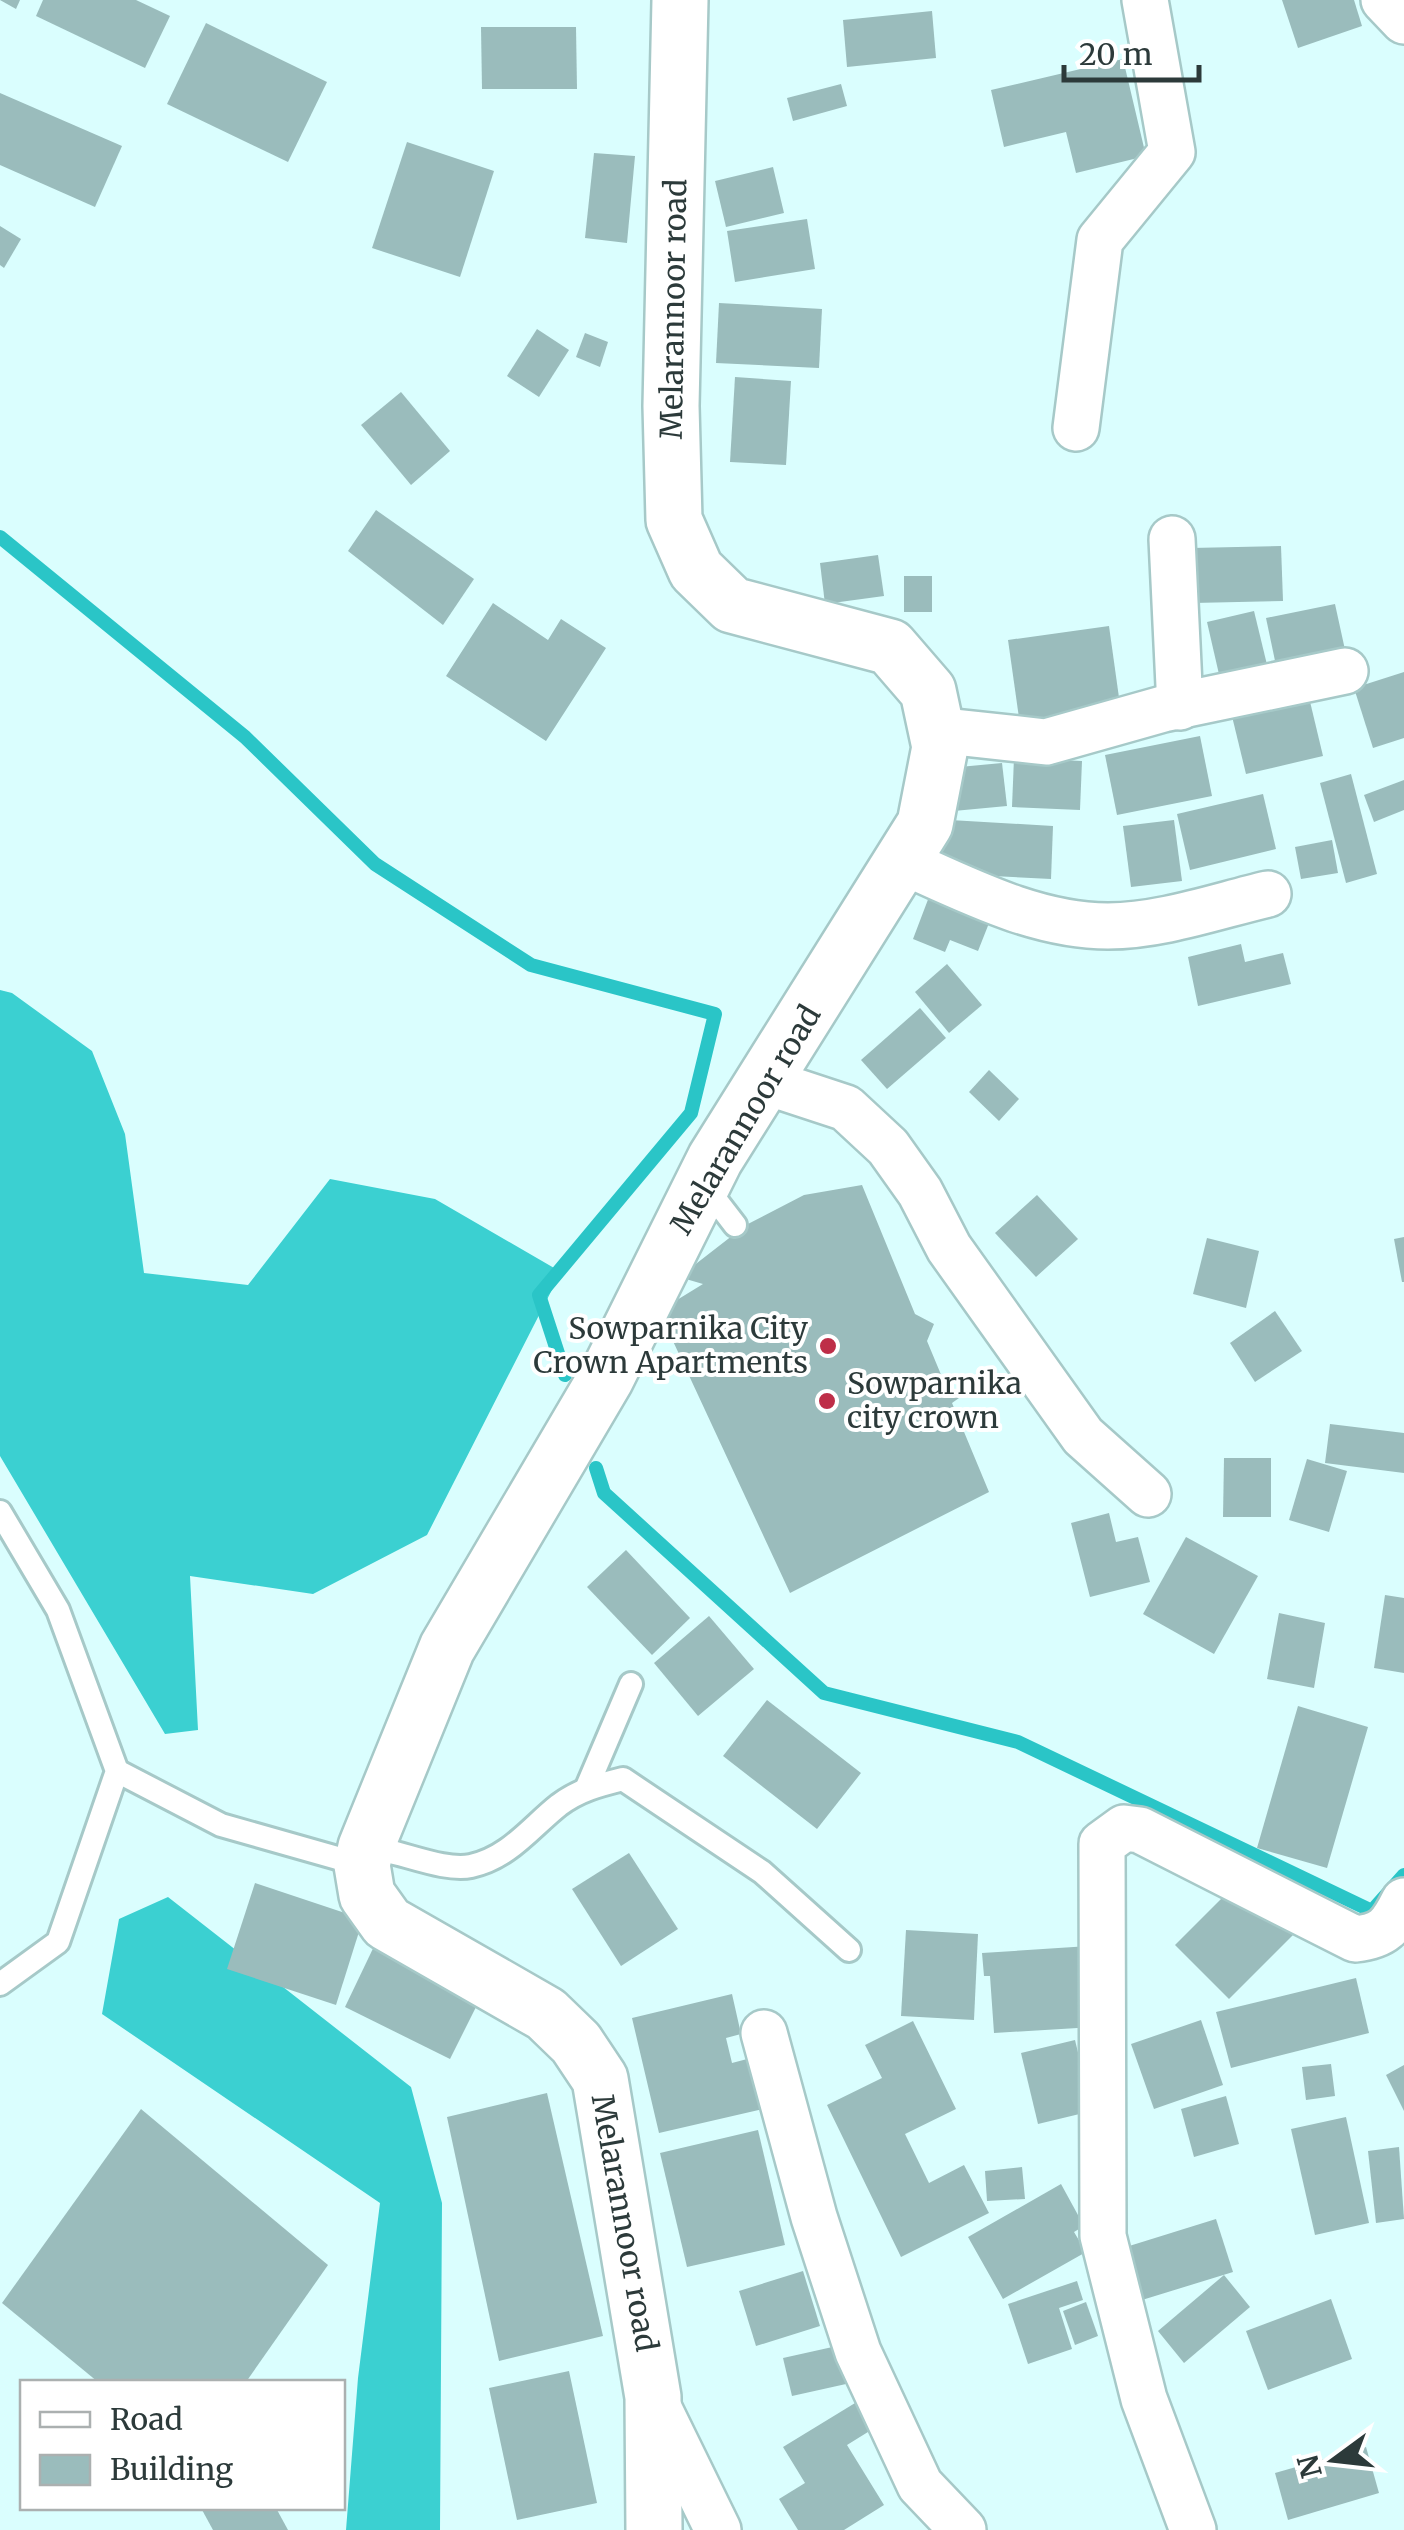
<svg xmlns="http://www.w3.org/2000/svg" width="1404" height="2530" viewBox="0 0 1404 2530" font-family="Merriweather,serif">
	<rect width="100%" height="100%" fill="#dafefe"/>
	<g fill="#3bd0d1">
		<path d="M0 990 12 993 92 1051 125 1134 144 1273 248 1285 330 1179 435 1199 561 1272 427 1535 313 1594 190 1576 198 1730 165 1734 0 1456Z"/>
		<path d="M168 1897 411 2087 442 2203 440 2530H346L358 2378 380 2203 102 2014 119 1919Z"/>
	</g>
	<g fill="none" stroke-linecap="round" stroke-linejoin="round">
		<g stroke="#2ac5c7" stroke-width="14">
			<path d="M0 537 245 737 375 864 531 965 715 1014 691 1113 539 1295 565 1375"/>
			<path d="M596 1468 604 1493 824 1693 1018 1742 1372 1911 1404 1875"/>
		</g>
	</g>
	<g fill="#9abcbc">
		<path d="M0 0H20L16 9Z"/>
		<path d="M43 0H136L170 16 145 68 36 16Z"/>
		<path d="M1282 0H1354L1362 26 1298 48Z"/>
		<path d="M932 11 936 58 847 67 843 20Z"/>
		<path d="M206 23 327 82 288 162 167 104Z"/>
		<path d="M481 27H576L577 89H482Z"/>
		<path d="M1123 59 1146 156 1076 173 1066 132 1004 147 991 90Z"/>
		<path d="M841 84 847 106 793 121 787 98Z"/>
		<path d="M0 93 122 146 95 207 0 165Z"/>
		<path d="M407 142 494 171 460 277 372 248Z"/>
		<path d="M594 153 635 156 627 243 585 238Z"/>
		<path d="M773 167 784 213 726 227 715 181Z"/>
		<path d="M807 219 815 269 735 282 727 231Z"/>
		<path d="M0 226 21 239 4 268 0 265Z"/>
		<path d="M719 303 822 309 819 368 716 363Z"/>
		<path d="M537 329 569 350 539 397 507 376Z"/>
		<path d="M585 333 608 342 600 367 576 357Z"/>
		<path d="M735 377 791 381 786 465 730 462Z"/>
		<path d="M401 392 450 451 411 485 361 425Z"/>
		<path d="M376 510 474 579 443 625 348 551Z"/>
		<path d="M1281 546 1283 601 1193 603 1191 548Z"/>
		<path d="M878 555 884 596 825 604 820 563Z"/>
		<rect x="904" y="576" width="28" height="36"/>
		<path d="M493 603 548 640 561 619 606 648 546 741 446 676Z"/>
		<path d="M1335 604 1347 659 1278 675 1266 618Z"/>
		<path d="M1254 611 1269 673 1221 683 1207 622Z"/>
		<path d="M1109 626 1121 712 1020 725 1008 640Z"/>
		<path d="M1404 672V738L1373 748 1354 688Z"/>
		<path d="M1307 689 1323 756 1246 774 1230 708Z"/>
		<path d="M1200 736 1212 796 1117 815 1105 755Z"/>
		<path d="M1014 758 1082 761 1080 810 1012 807Z"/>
		<path d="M1002 763 1007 806 943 812 938 769Z"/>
		<path d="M1351 774 1377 874 1346 883 1320 783Z"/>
		<path d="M1404 780V810L1374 822 1364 795Z"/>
		<path d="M1263 794 1276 849 1190 870 1177 814Z"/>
		<path d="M933 819 1053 826 1051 879 930 873Z"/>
		<path d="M1174 820 1182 881 1131 887 1123 826Z"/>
		<path d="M1332 840 1338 873 1301 879 1295 847Z"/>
		<path d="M932 889 993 913 978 951 950 940 945 952 913 939Z"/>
		<path d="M1241 944 1245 962 1283 953 1291 984 1198 1006 1188 957Z"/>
		<path d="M947 964 982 1005 949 1033 915 992Z"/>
		<path d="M920 1008 946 1038 887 1089 861 1060Z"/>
		<path d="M989 1070 1019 1099 999 1121 969 1092Z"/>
		<path d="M862 1185 915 1314 934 1324 927 1341 947 1389 959 1398 952 1403 989 1492 790 1593 659 1311 703 1284 679 1277 746 1225 804 1195Z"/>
		<path d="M1037 1195 1078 1239 1036 1277 995 1233Z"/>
		<path d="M1404 1237V1282H1402L1394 1239Z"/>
		<path d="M1207 1238 1259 1251 1246 1308 1193 1294Z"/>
		<path d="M1275 1311 1302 1351 1255 1382 1230 1343Z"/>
		<path d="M1330 1424 1404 1433V1473L1325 1463Z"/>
		<path d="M1224 1458H1271V1517H1223Z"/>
		<path d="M1307 1459 1347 1471 1329 1532 1289 1520Z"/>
		<path d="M1109 1513 1116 1542 1138 1537 1150 1582 1090 1597 1071 1523Z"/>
		<path d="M1186 1537 1258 1576 1214 1654 1143 1614Z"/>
		<path d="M626 1550 690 1618 652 1655 587 1587Z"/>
		<path d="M1385 1595 1404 1598V1673L1374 1668Z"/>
		<path d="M1279 1613 1325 1623 1314 1688 1267 1679Z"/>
		<path d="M709 1616 754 1669 698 1716 654 1663Z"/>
		<path d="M767 1700 861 1773 817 1829 723 1756Z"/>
		<path d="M1298 1706 1368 1727 1327 1868 1257 1848Z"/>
		<path d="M629 1853 678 1929 621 1966 572 1889Z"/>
		<path d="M255 1883 363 1919 336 2005 227 1969Z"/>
		<path d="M1233 1887 1297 1931 1229 1999 1175 1945Z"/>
		<path d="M906 1930 978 1934 974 2020 901 2016Z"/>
		<path d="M379 1936 485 1989 450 2059 345 2007Z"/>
		<path d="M1089 1946 1094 2027 994 2033 990 1976H984L982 1953Z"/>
		<path d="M1356 1978 1369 2033 1231 2068 1216 2012Z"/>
		<path d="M732 1994 741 2034 726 2038 732 2063 751 2058 763 2109 659 2133 632 2018Z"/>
		<path d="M1201 2020 1223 2085 1154 2109 1131 2044Z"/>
		<path d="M913 2021 956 2109 905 2134 929 2183 964 2165 989 2213 901 2257 827 2105 882 2078 865 2045Z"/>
		<path d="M1075 2040 1092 2111 1038 2124 1021 2053Z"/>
		<path d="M1331 2064 1335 2096 1306 2100 1302 2067Z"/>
		<path d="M1404 2065V2111L1386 2075Z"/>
		<path d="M547 2093 603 2336 499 2361 447 2117Z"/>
		<path d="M1226 2096 1239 2144 1194 2157 1181 2109Z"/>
		<path d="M141 2109 328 2265 246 2382H98L2 2303Z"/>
		<path d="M1346 2117 1369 2223 1315 2235 1291 2129Z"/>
		<path d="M758 2130 785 2245 687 2267 660 2153Z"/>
		<path d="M1399 2147 1404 2219 1376 2223 1368 2151Z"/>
		<path d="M1022 2167 1025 2199 987 2201 985 2171Z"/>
		<path d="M1061 2184 1084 2226 1074 2232 1086 2252 1003 2299 968 2237Z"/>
		<path d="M1216 2219 1233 2272 1142 2300 1126 2247Z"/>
		<path d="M803 2271 820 2326 756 2346 739 2291Z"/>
		<path d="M1224 2275 1250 2307 1184 2363 1158 2331Z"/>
		<path d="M1077 2281 1083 2300 1059 2308 1072 2349 1028 2364 1008 2304Z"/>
		<path d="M1331 2299 1352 2359 1268 2390 1246 2331Z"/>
		<path d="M1086 2302 1098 2336 1075 2345 1063 2311Z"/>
		<path d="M837 2346 846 2384 792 2396 783 2358Z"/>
		<path d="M569 2371 597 2503 517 2520 489 2388Z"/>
		<path d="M860 2400 876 2427 847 2445 884 2505 844 2530H798L779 2499 805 2483 783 2447Z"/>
		<path d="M1366 2447 1379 2493 1288 2520 1275 2473Z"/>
		<path d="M201 2508H276L288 2530H213Z"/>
	</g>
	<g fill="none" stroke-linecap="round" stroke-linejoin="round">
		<defs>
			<g id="service">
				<path d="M705 1186 735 1225"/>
				<path d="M0 1512 58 1610 117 1771 58 1942 0 1984"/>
				<path d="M117 1771 221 1825 362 1865"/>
				<path d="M587 1787 631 1684"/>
				<path d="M366 1847C398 1850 443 1872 471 1866 509 1858 531 1827 559 1805 579 1790 599 1785 623 1779L762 1872 849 1950"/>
			</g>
			<g id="minor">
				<path d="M1384 0 1404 21"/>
				<path d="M1076 428 1100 240 1172 152 1145 0"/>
				<path d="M1172 539 1180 707"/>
				<path d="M936 730 1046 742 1163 709 1345 671"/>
				<path d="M902 861C967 890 1036 926 1108 926 1161 926 1217 906 1268 894"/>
				<path d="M764 1081 846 1108 888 1147 920 1192 949 1248 1083 1436 1148 1494"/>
				<path d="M764 2033 814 2217 858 2352 920 2485 963 2530"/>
				<path d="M653 2397 718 2530"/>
				<path d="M1193 2530 1144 2399 1103 2236 1102 1844 1124 1828 1140 1830 1355 1939C1384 1936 1391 1927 1404 1901"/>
			</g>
			<path id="tertiary" d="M654 2530 653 2397 600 2079 576 2043 546 2014 387 1923 367 1895 362 1865 366 1847 447 1648 606 1378 715 1159 925 824 940 747 928 691 890 647 732 605 696 570 674 520 671 406 680 0"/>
		</defs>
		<use href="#service" stroke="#a6c9c8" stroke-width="28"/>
		<use href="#minor" stroke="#a6c9c8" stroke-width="50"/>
		<use href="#tertiary" stroke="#a6c9c8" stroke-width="60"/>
		<use href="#service" stroke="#fff" stroke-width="22"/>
		<use href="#minor" stroke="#fff" stroke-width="45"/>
		<use href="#tertiary" stroke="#fff" stroke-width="55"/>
	</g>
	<g fill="#be2e48" stroke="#fff" stroke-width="4">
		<circle cx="828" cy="1346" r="10"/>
		<circle cx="827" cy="1401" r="10"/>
	</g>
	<g text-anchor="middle" stroke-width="8" stroke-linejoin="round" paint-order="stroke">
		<g font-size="30" fill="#2c3a3a" stroke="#fff">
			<text transform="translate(674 309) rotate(-89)" y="10">Melarannoor road</text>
			<text transform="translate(746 1120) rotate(-59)" y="10">Melarannoor road</text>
			<text transform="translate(624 2223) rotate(80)" y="10">Melarannoor road</text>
		</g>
		<g font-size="30" fill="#2c3a3a" stroke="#fff" text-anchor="end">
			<text x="808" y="1339">Sowparnika City<tspan x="808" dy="34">Crown Apartments</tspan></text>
			<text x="847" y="1394" text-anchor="start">Sowparnika<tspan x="847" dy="34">city crown</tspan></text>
		</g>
	</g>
	<rect x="20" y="2380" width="325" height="130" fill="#ffffff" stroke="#abb0b0" stroke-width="2.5"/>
	<rect x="40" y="2412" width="50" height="15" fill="#ffffff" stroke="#abb0b0" stroke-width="2.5"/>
	<text x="110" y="2430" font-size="30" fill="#2c3a3a">Road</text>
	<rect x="40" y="2455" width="50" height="30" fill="#9abcbc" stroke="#abb0b0" stroke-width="2.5"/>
	<text x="110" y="2480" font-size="30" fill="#2c3a3a">Building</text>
	<g transform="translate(1334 2460) rotate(255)" stroke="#ffffff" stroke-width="8" paint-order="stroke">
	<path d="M0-8L18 38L0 25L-18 38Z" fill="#2c3a3a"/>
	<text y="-15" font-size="28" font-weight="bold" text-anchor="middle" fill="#2c3a3a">N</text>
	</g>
	<path d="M1064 65v15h135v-15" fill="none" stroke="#2c3a3a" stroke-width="5"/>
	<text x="1079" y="65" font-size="30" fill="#2c3a3a" stroke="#ffffff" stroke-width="8" paint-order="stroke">20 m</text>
</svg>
